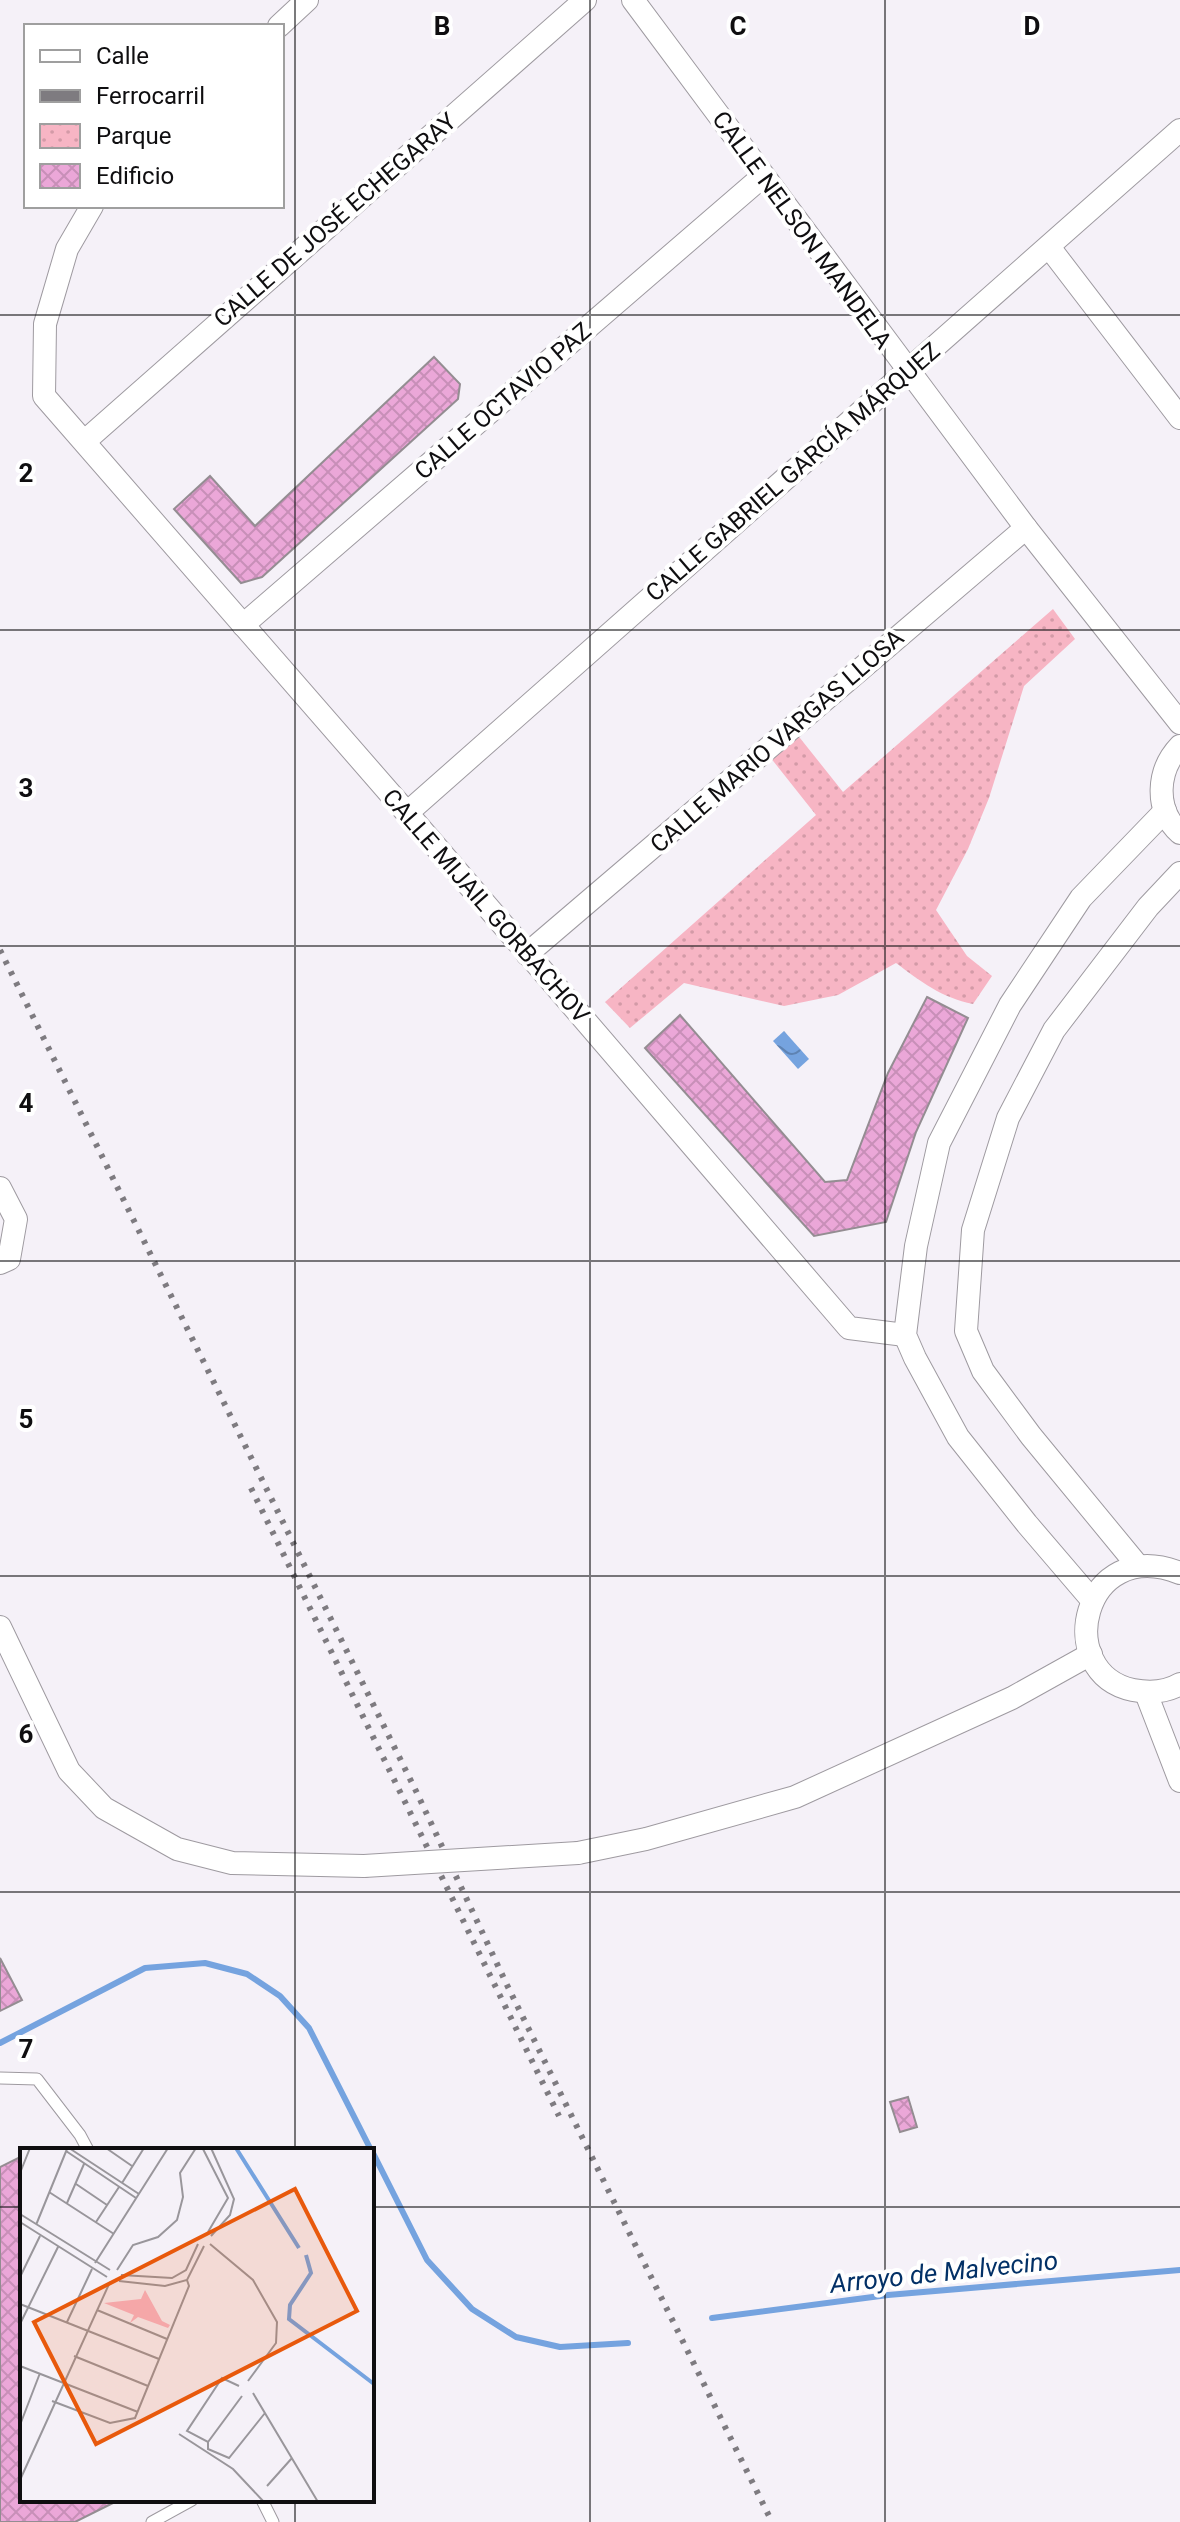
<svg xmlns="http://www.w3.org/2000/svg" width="1180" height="2522" viewBox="0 0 1180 2522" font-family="Roboto,sans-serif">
	<defs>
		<pattern id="park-dots" width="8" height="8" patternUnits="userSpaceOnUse" patternTransform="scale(2)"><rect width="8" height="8" fill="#f7b5c4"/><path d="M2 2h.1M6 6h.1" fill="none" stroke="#d39aa7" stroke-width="1.8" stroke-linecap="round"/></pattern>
		<pattern id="water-waves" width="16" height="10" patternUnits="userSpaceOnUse" patternTransform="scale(2)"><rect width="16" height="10" fill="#75a3df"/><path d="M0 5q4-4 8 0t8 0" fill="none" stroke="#5e83b3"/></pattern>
		<pattern id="building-cross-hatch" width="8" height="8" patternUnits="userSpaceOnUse" patternTransform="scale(2)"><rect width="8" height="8" fill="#eba7d8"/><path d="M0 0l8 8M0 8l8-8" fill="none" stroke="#c88fb8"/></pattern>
	</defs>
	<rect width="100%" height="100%" fill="#f5f1f8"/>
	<path fill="url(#park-dots)" d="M1053 609 1075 639 1024 686 989 798 968 849 936 910 967 956 992 976 973 1004C942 998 920 981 896 963L838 995 784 1006 684 983 630 1028 605 1002 816 815 770 757 796 733 843 792Z"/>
	<path fill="url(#water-waves)" d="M784 1031 809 1059 798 1069 773 1041Z"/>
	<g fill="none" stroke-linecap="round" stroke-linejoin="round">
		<g stroke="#75a3df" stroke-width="6">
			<path d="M0 2043 145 1968 205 1963 247 1974 280 1996 309 2028 371 2150"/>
			<path d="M372 2151 427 2260 472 2309 516 2337 560 2347 628 2343"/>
			<path d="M712 2318 888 2295 1180 2270"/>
		</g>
	</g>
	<g fill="url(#building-cross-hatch)" stroke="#948d92" stroke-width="2">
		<path d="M434 357 460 384 458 399 262 577 241 583 174 509 210 476 255 526Z"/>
		<path d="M927 997 968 1018 916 1132 886 1222 814 1236 645 1048 680 1015 825 1182 847 1180 888 1073Z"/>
		<path d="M0 1958 22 2000 0 2011Z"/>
		<path d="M908 2097 917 2127 900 2132 890 2102Z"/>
		<path d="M22 2156V2500H119L75 2522H0V2167Z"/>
	</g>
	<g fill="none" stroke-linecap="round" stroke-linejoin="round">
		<defs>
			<g id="lane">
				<path d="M0 2078 37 2079 80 2135 88 2150"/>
				<path d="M262 2500 273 2522"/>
				<path d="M152 2522 192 2500"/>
			</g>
			<g id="street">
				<path d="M633 0 1026 528 1180 723"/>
				<path d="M279 26 307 0"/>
				<path d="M92 206 67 249 45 324 44 396 407 813 849 1328 905 1335"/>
				<path d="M1049 247 1180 418"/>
				<path d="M85 441 585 0"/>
				<path d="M243 625 763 176"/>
				<path d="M1180 746C1157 770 1154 809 1180 833"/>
				<path d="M407 813 1180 130"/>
				<path d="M527 954 1026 528"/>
				<path d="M0 1188 16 1219 9 1259 0 1263"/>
				<path d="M1138 1566 1031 1436 983 1371 966 1331 973 1230 1008 1118 1054 1030 1148 907 1180 873"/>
				<path d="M1180 1573C1082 1534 1052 1673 1133 1690 1149 1693 1165 1693 1180 1684"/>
				<path d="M1092 1600 1027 1524 958 1437 915 1358 905 1335 916 1246 939 1143 1010 1005 1081 898 1165 811"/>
				<path d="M0 1627 69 1771 104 1808 177 1849 232 1863 364 1866"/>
				<path d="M1146 1693 1180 1781"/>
				<path d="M578 1853 646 1839 795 1797 1012 1698 1091 1654"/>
			</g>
		</defs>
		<use href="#lane" stroke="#9e9aa0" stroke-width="13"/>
		<use href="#street" stroke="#9e9aa0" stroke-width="24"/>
		<use href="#lane" stroke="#fff" stroke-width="11"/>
		<use href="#street" stroke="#fff" stroke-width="22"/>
		<g stroke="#7e7b80" stroke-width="6" stroke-dasharray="4 8" stroke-linecap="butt">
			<path d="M0 950 416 1791 507 1985 772 2522"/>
			<path d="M251 1488 559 2116"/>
		</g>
		<defs>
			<path id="street-bridge" d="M364 1866 578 1853"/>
		</defs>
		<use href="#street-bridge" stroke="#9e9aa0" stroke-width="24" stroke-linecap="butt"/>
		<use href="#street-bridge" stroke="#fff" stroke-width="22"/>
	</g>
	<path fill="none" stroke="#0f0e10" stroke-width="2" stroke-opacity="0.55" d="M295 0V2150M590 0V2522M885 0V2522M0 315H1180M0 630H1180M0 946H1180M0 1261H1180M0 1576H1180M0 1892H1180M0 2207H22M372 2207H1180M295 2500V2522"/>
	<g text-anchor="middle" stroke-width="8" stroke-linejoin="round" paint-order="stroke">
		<g font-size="24" fill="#0f0e10" stroke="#fff">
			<text transform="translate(335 220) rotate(-41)" y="8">CALLE DE JOSÉ ECHEGARAY</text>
			<text transform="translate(802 230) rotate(54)" y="8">CALLE NELSON MANDELA</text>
			<text transform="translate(503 401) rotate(-41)" y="8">CALLE OCTAVIO PAZ</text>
			<text transform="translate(793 472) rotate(-41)" y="8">CALLE GABRIEL GARCÍA MÁRQUEZ</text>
			<text transform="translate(777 741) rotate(-41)" y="8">CALLE MARIO VARGAS LLOSA</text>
			<text transform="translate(486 906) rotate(49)" y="8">CALLE MIJAIL GORBACHOV</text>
		</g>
		<g font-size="26" font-style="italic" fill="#023066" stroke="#fff">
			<text transform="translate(944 2272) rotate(-6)" y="9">Arroyo de Malvecino</text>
		</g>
	</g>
	<g transform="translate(20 2148)">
		<rect width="354" height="354" fill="#f5f1f8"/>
		<path d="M125 142 142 173 150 177 148 180 118 169 110 175 114 167 84 155 121 151Z" fill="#f7b5c4"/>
		<path fill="none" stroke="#75a3df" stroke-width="4" d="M216 0 279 100M286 107 291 125 270 157 269 171 354 236"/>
		<path fill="none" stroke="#99969b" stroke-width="2" d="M49 0 119 46M86 0 112 18M191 0 214 51 210 67 191 88M183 1 208 50 188 84M46 3 116 50M0 25 10 0M102 35 124 0M56 36 87 57M29 44 94 86M47 55 64 16M0 66 90 122M0 74 87 129M76 74 99 39M16 77 47 1M190 96 233 132 257 174 256 195 228 233M75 115 148 0M97 122 113 97 138 89 157 72 163 49 160 25 176 0M101 127 152 130 166 122 178 96M0 129 20 88M99 133 145 138 167 132 184 98M0 156 139 211M77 162 147 191M47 174 72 121M0 176 38 99M54 208 128 238M0 218 118 264M219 238 202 230 167 283 188 294 222 248M233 245 298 354M32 253 90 275 115 270 169 138 167 132M0 277 20 225M159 286 213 321 244 354M188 294V301L209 310 245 265M0 332 90 134M247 338 272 310"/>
		<path fill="#e8590c" fill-opacity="0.15" stroke="#e8590c" stroke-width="4" d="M275 41 337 163 76 296 14 174Z"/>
		<rect width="354" height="354" fill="none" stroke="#0f0e10" stroke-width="4"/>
	</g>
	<g font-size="26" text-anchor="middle" font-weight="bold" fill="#0f0e10" stroke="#fff" stroke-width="8" stroke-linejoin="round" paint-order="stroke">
		<text x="442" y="35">B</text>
		<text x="738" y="35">C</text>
		<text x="1032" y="35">D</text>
		<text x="26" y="482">2</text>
		<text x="26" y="797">3</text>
		<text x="26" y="1112">4</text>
		<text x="26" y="1428">5</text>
		<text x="26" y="1743">6</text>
		<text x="26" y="2058">7</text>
	</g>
	<rect x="24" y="24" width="260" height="184" fill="#ffffff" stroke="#9f9f9f" stroke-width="2"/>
	<rect x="40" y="50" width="40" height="12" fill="#ffffff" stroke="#9f9f9f" stroke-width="2"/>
	<text x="96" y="64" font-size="24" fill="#0f0e10">Calle</text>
	<rect x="40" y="90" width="40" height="12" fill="#7e7b80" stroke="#9f9f9f" stroke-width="2"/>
	<text x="96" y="104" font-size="24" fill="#0f0e10">Ferrocarril</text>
	<rect x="40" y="124" width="40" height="24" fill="url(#park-dots)" stroke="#9f9f9f" stroke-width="2"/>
	<text x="96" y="144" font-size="24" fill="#0f0e10">Parque</text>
	<rect x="40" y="164" width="40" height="24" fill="url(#building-cross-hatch)" stroke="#9f9f9f" stroke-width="2"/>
	<text x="96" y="184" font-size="24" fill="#0f0e10">Edificio</text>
</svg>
